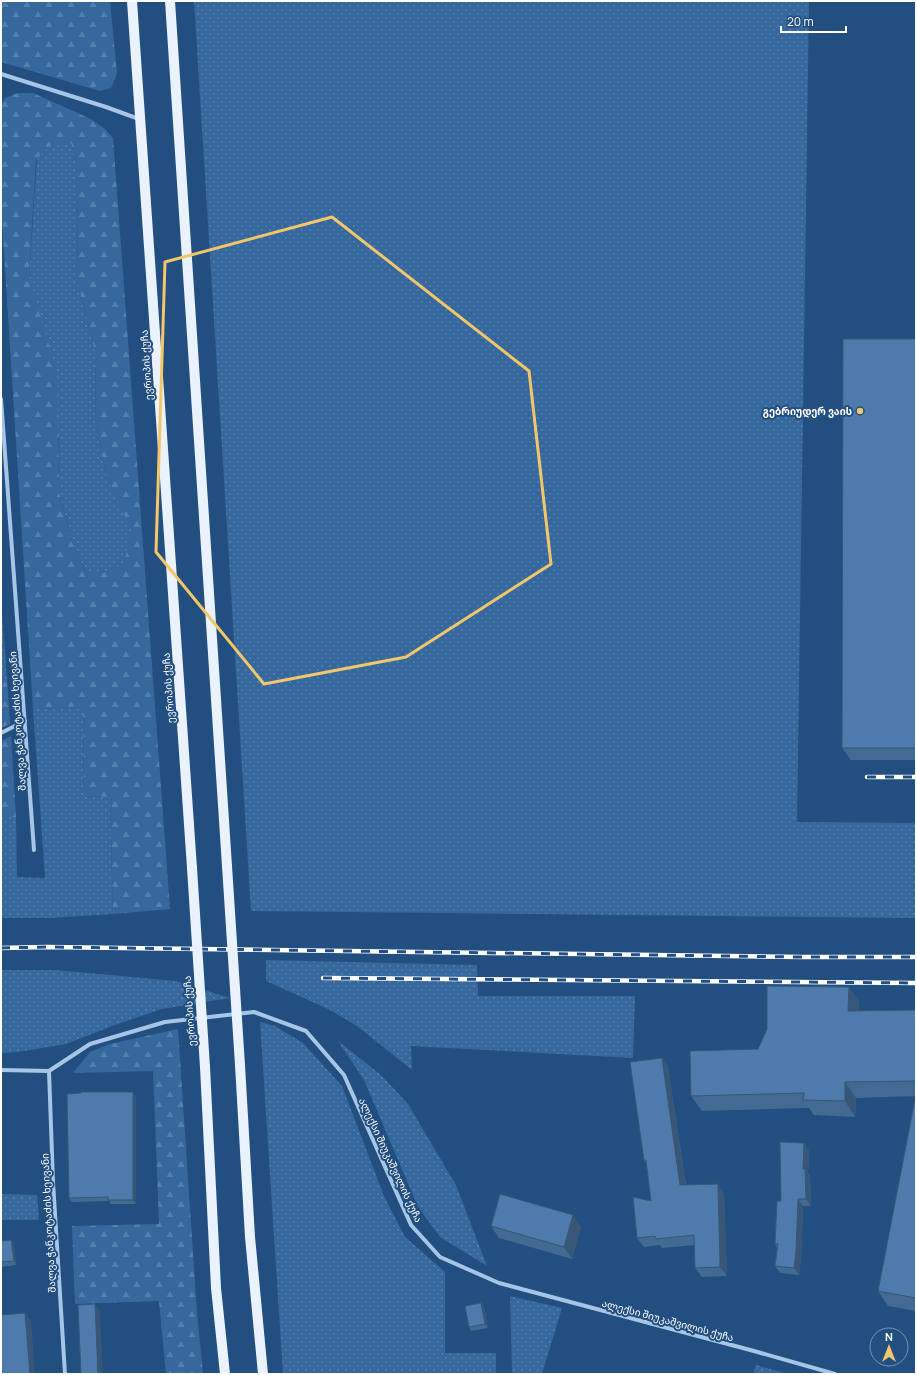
<svg xmlns="http://www.w3.org/2000/svg" width="917" height="1375" viewBox="0 0 917 1375" font-family="Manrope,'Noto Sans Georgian',sans-serif">
	<defs>
		<pattern id="green-dots" width="8" height="8" patternUnits="userSpaceOnUse"><rect width="8" height="8" fill="#36689e"/><path d="M2 2h.1M6 6h.1" fill="none" stroke="#547fad" stroke-width="1.8" stroke-linecap="round"/></pattern>
		<pattern id="forest-firs" width="22" height="20" patternUnits="userSpaceOnUse"><rect width="22" height="20" fill="#36689e"/><path d="M5 1l3.5 6h-7zM16 11l3.5 6h-7z" fill="#547fad"/></pattern>
	</defs>
	<rect width="100%" height="100%" fill="#224e80"/>
	<g fill="url(#green-dots)">
		<path d="M194 1H809L797 822 916 823V918L251 911Z"/>
		<path d="M52 143H71L78 167 77 281 95 351 96 426 107 479 132 529 124 564 102 573H87L75 552 59 492V441L29 277 37 159Z"/>
		<path d="M1 600 7 679 1 680Z"/>
		<path d="M83 707 84 796 110 797 113 914 50 918H1V817H16L17 877 45 878 33 709Z"/>
		<path d="M266 960 477 965 478 996H635L633 1058 411 1046 412 1070 357 1026 328 1009 266 981Z"/>
		<path d="M1 970H56L176 981 230 998 162 1009 115 1025 66 1044 18 1052 1 1053Z"/>
		<path d="M260 1022 275 1026 303 1043 342 1086 384 1196 405 1237 445 1272V1353H496V1374H283Z"/>
		<path d="M338 1041 381 1075 408 1104 456 1185 487 1266 440 1237 418 1207 364 1080Z"/>
		<path d="M1 1194 37 1195 39 1220H1Z"/>
		<path d="M510 1296 562 1308 542 1374H512Z"/>
		<path d="M756 1365 788 1374H753Z"/>
	</g>
	<g fill="url(#forest-firs)" fill-rule="evenodd">
		<path d="M1 1H110L117 74 111 88 100 91 1 62Z"/>
		<path d="M18 93H33L91 119 105 129 113 138 170 909 113 914 110 797 84 796 83 707 33 709 1 206V104L5 98ZM52 143H71L78 167 77 281 95 351 96 426 107 479 131 529 124 564 102 573H87L75 552 59 492 58 376 29 277 36 160Z"/>
		<path d="M7 679 10 724 1 728V680Z"/>
		<path d="M11 736 16 817H1V741Z"/>
		<path d="M178 1029 197 1313 203 1374H166L159 1301 75 1304 72 1226 159 1224 153 1071 73 1073 90 1052 110 1044Z"/>
	</g>
	<g fill="none" stroke-linecap="round" stroke-linejoin="round">
		<g stroke="#a7c6e7" stroke-width="4">
			<path d="M1 74 106 107 139 119"/>
			<path d="M1 399 34 850"/>
			<path d="M1 733 25 721"/>
			<path d="M1 1070 49 1071"/>
			<path d="M49 1071 90 1044 165 1022 254 1012 306 1031 344 1075 411 1225 440 1257 499 1283 754 1351 835 1374"/>
			<path d="M49 1071 53 1182 65 1374"/>
		</g>
		<g stroke="#e9f2fd" stroke-width="10">
			<path d="M132 1 192 868"/>
			<path d="M170 1 227 866"/>
			<path d="M240 1065 250 1237 263 1374"/>
			<path d="M205 1067 216 1288 225 1374"/>
		</g>
		<defs>
			<g id="rail">
				<path d="M867 777H916"/>
				<path d="M1 948 46 947 801 957H916"/>
				<path d="M323 978 916 983"/>
			</g>
		</defs>
		<use href="#rail" stroke="#fff" stroke-width="4.5"/>
		<use href="#rail" stroke="#224e80" stroke-width="3" stroke-dasharray="9" stroke-linecap="butt"/>
		<g stroke="#e9f2fd" stroke-width="10">
			<path d="M227 866 240 1065"/>
			<path d="M192 868 205 1067"/>
		</g>
	</g>
	<g fill="#436a93">
		<path d="M916 339V760H851L842 748Z"/>
		<path d="M849 987 859 1002V1011L916 1010V1311L888 1306 878 1291 916 1096 856 1098 855 1117 814 1115 809 1108 702 1111 691 1096Z"/>
		<path d="M662 1058 668 1067 686 1185 724 1193 727 1276 702 1277 695 1268V1245L662 1248 660 1245 644 1247 637 1238 651 1201 646 1163 644 1160Z"/>
		<path d="M136 1096V1204H111L109 1201 72 1202 69 1198Z"/>
		<path d="M809 1150 808 1173 810 1176 811 1206H803L801 1259 799 1275 780 1273 775 1266 777 1248 775 1244Z"/>
		<path d="M491 1226 581 1227 572 1259 499 1238Z"/>
		<path d="M11 1240 14 1244 16 1265 1 1267V1241Z"/>
		<path d="M484 1307 488 1328 471 1331 469 1327Z"/>
	</g>
	<g fill="#375678">
		<path d="M849 987 859 1002 858 1027 848 1011Z"/>
		<path d="M662 1058 668 1067 687 1194 680 1185Z"/>
		<path d="M845 1082 856 1098 855 1117 845 1101Z"/>
		<path d="M133 1092 136 1096V1204L133 1200Z"/>
		<path d="M804 1143 809 1150 808 1173 810 1176 811 1206 806 1199 803 1169Z"/>
		<path d="M718 1184 724 1193 727 1276 720 1267Z"/>
		<path d="M798 1199 803 1206 801 1259 799 1275 794 1268Z"/>
		<path d="M573 1215 581 1227 572 1259 564 1247Z"/>
		<path d="M11 1240 14 1244 16 1265 14 1261Z"/>
		<path d="M481 1303 484 1307 488 1328 485 1324Z"/>
		<path d="M95 1304 100 1311 103 1374H98Z"/>
		<path d="M25 1313 31 1321 35 1374H30Z"/>
	</g>
	<g fill="#4e7bab" stroke="#375678">
		<path d="M843 339H916V748H842Z"/>
		<path d="M767 986 849 987 848 1011 916 1010V1081L845 1082V1101L803 1100 804 1093 691 1096 690 1051 758 1049 767 1029Z"/>
		<path d="M662 1058 680 1185 718 1184 720 1267 695 1268 694 1235 656 1239 655 1236 637 1238 633 1197 651 1201 646 1160H644L630 1062Z"/>
		<path d="M81 1092H133V1200H108V1197L69 1198 67 1094 81 1093Z"/>
		<path d="M916 1094V1298L878 1291Z"/>
		<path d="M780 1142 804 1143 803 1169H805L806 1199H798L796 1252 794 1268 775 1266 778 1244H775L777 1201H781Z"/>
		<path d="M500 1194 573 1215 564 1247 491 1226Z"/>
		<path d="M11 1240 14 1261 1 1262V1241Z"/>
		<path d="M481 1303 485 1324 469 1327 465 1306Z"/>
		<path d="M95 1304 98 1374H81L78 1305Z"/>
		<path d="M25 1313 30 1374H2L1 1358V1315Z"/>
	</g>
	<path fill="none" stroke="#f3c769" stroke-width="3" stroke-linejoin="round" d="M332 217 529 371 551 564 406 657 264 684 156 552 165 262Z"/>
	<circle fill="#f3c769" stroke="#224e80" stroke-width="1.5" cx="860" cy="411" r="4"/>
	<g text-anchor="middle" stroke-width="4" stroke-linejoin="round" paint-order="stroke">
		<g font-size="10" fill="#fff" stroke="#224e80">
			<text transform="translate(146 365) rotate(-94)" y="4">ევროპის ქუჩა</text>
			<text transform="translate(168 688) rotate(-94)" y="4">ევროპის ქუჩა</text>
			<text transform="translate(17 721) rotate(-94)" y="4">შალვა ჭანკოტაძის ხეივანი</text>
			<text transform="translate(189 1011) rotate(-94)" y="4">ევროპის ქუჩა</text>
			<text transform="translate(391 1160) rotate(65)" y="4">ალექსი შიუკაშვილის ქუჩა</text>
			<text transform="translate(48 1223) rotate(-93)" y="4">შალვა ჭანკოტაძის ხეივანი</text>
			<text transform="translate(668 1320) rotate(15)" y="4">ალექსი შიუკაშვილის ქუჩა</text>
		</g>
		<g font-size="10" font-weight="bold" fill="#fff" stroke="#224e80" text-anchor="end">
			<text x="852" y="415">გებრიუდერ ვაის</text>
		</g>
	</g>
	<rect width="917" height="1375" fill="none" stroke="#ffffff" stroke-width="4"/>
	<g transform="translate(889 1347)"><circle r="19" fill="#224e80" stroke="#7a95b3"/>
	<path d="M0-3L7 15L0 10L-7 15Z" fill="#f3c769"/>
	<text y="-6" font-size="11" font-weight="bold" text-anchor="middle" fill="#ffffff">N</text>
	</g>
	<path d="M781 26v6h65v-6" fill="none" stroke="#ffffff" stroke-width="2"/>
	<text x="787" y="26" font-size="12" fill="#ffffff" stroke="#224e80" stroke-width="3" paint-order="stroke">20 m</text>
</svg>
